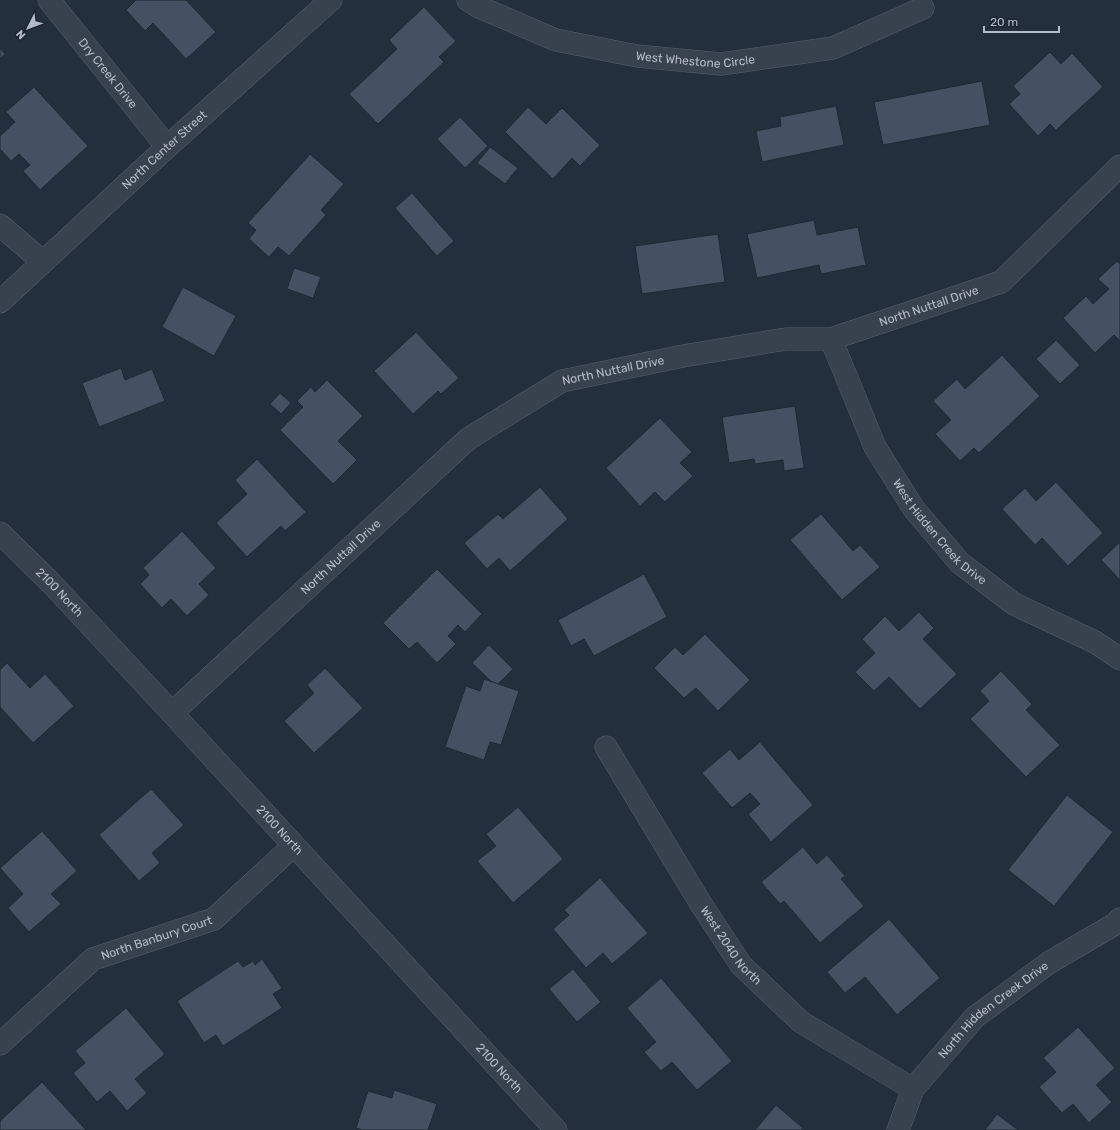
<svg xmlns="http://www.w3.org/2000/svg" width="1120" height="1130" viewBox="0 0 1120 1130" font-family="Rubik,sans-serif">
	<rect width="100%" height="100%" fill="#242f3e"/>
	<g fill="#455162" stroke="#1f2835">
		<path d="M136 0H186L216 32 186 59 153 23 145 31 126 10Z"/>
		<path d="M424 7 456 41 439 57 444 62 378 124 349 94 397 49 389 40Z"/>
		<path d="M0 48 5 54 0 59Z"/>
		<path d="M1050 52 1061 64 1072 53 1103 87 1056 130 1050 124 1038 136 1009 104 1020 94 1013 86Z"/>
		<path d="M982 81 990 125 883 145 874 102Z"/>
		<path d="M34 87 88 146 40 190 23 171 30 165 19 154 11 161 0 149V136L15 122 6 112Z"/>
		<path d="M836 106 844 145 762 162 756 131 781 126 780 117Z"/>
		<path d="M528 107 546 124 562 108 600 145 580 166 572 158 553 179 505 132Z"/>
		<path d="M460 117 488 146 465 168 437 139Z"/>
		<path d="M490 147 518 168 505 184 477 163Z"/>
		<path d="M310 154 344 184 321 210 326 215 289 256 278 247 269 257 249 239 256 230 248 223Z"/>
		<path d="M412 193 454 241 437 256 395 208Z"/>
		<path d="M814 220 817 235 858 227 866 265 821 274 819 265 757 278 747 234Z"/>
		<path d="M718 234 725 282 642 294 635 246Z"/>
		<path d="M1117 261 1120 264V341L1114 335 1095 353 1063 318 1086 296 1093 304 1109 289 1098 279Z"/>
		<path d="M294 268 321 277 313 298 287 289Z"/>
		<path d="M183 287 236 316 214 356 162 327Z"/>
		<path d="M416 332 459 378 441 394 438 391 413 414 374 371Z"/>
		<path d="M1056 340 1080 365 1060 384 1036 359Z"/>
		<path d="M1002 355 1040 396 979 453 974 448 960 461 935 434 951 420 933 401 957 379 965 389Z"/>
		<path d="M121 368 125 380 152 369 165 401 99 427 82 383Z"/>
		<path d="M327 380 363 416 338 441 357 460 333 484 280 430 303 407 297 401 311 387 315 392Z"/>
		<path d="M280 393 291 403 281 414 270 404Z"/>
		<path d="M795 406 804 468 784 471 783 460 755 464 754 459 729 463 722 417Z"/>
		<path d="M660 418 692 452 680 463 693 476 665 502 655 492 640 506 606 468Z"/>
		<path d="M257 459 306 512 285 531 281 526 247 557 216 523 247 494 235 480Z"/>
		<path d="M1056 482 1103 533 1068 566 1042 538 1035 545 1002 509 1025 488 1036 501Z"/>
		<path d="M540 487 568 519 510 571 499 558 487 569 464 543 498 514 503 519Z"/>
		<path d="M821 514 853 551 860 545 880 567 842 600 790 540Z"/>
		<path d="M182 531 216 568 199 584 209 595 187 616 171 599 162 608 140 584 149 575 143 568Z"/>
		<path d="M1120 542V580L1101 560Z"/>
		<path d="M437 569 482 614 465 632 458 625 448 636 456 644 437 663 417 642 409 649 383 623Z"/>
		<path d="M644 574 667 617 594 656 584 639 571 646 558 620Z"/>
		<path d="M919 612 934 628 923 639 957 674 920 709 889 677 874 691 855 672 875 653 862 639 885 616 899 631Z"/>
		<path d="M705 634 750 680 718 711 696 688 684 698 654 668 675 647 683 655Z"/>
		<path d="M489 645 513 669 496 686 472 663Z"/>
		<path d="M7 663 30 688 45 674 74 706 33 743 0 707V670Z"/>
		<path d="M325 668 363 708 314 753 284 721 314 693 307 685Z"/>
		<path d="M1001 671 1032 704 1026 710 1060 745 1026 777 970 719 989 701 980 691Z"/>
		<path d="M484 679 519 691 501 745 490 742 484 760 445 747 466 686 480 691Z"/>
		<path d="M760 742 813 805 771 842 748 814 760 804 750 793 732 808 702 773 730 749 739 760Z"/>
		<path d="M151 789 184 825 152 853 160 863 139 881 99 835Z"/>
		<path d="M1067 795 1113 832 1054 906 1008 870Z"/>
		<path d="M518 807 563 859 513 903 477 861 496 846 486 834Z"/>
		<path d="M42 831 77 871 51 894 61 904 29 932 8 908 23 894 0 868Z"/>
		<path d="M803 847 817 864 827 855 845 876 841 879 864 906 820 943 784 901 780 904 761 882Z"/>
		<path d="M600 878 648 933 612 964 603 953 586 968 553 929 569 915 564 910Z"/>
		<path d="M889 919 940 978 897 1015 865 977 845 993 827 972Z"/>
		<path d="M262 959 282 988 273 994 282 1008 223 1046 216 1035 204 1043 177 1001 238 961 243 967 253 961 255 965Z"/>
		<path d="M573 969 601 1002 577 1022 549 989Z"/>
		<path d="M661 978 732 1061 697 1090 672 1062 661 1071 644 1052 656 1042 627 1008Z"/>
		<path d="M126 1008 165 1054 135 1079 147 1093 127 1111 110 1091 97 1102 73 1073 85 1063 75 1051Z"/>
		<path d="M1078 1027 1115 1068 1096 1085 1112 1102 1089 1123 1073 1104 1062 1113 1039 1087 1056 1072 1043 1058Z"/>
		<path d="M42 1082 86 1130H0V1121Z"/>
		<path d="M394 1090 437 1104 428 1130H362L356 1128 368 1091 392 1098Z"/>
		<path d="M776 1105 803 1128 801 1130H755Z"/>
		<path d="M997 1114 1018 1130H985Z"/>
	</g>
	<g fill="none" stroke-linecap="round" stroke-linejoin="round">
		<defs>
			<g id="minor">
				<path id="s1" d="M49 0 167 147"/>
				<path id="s2" d="M468 0 479 7 556 40 637 56 721 64 833 48 923 8"/>
				<path d="M0 225 43 262"/>
				<path id="s3" d="M0 302 167 147 331 0"/>
				<path id="s4" d="M831 339 875 447 914 509 960 563 1014 604 1095 642 1120 659"/>
				<path id="s5" d="M0 533 52 584 172 713 556 1130"/>
				<path id="s6" d="M172 713 468 439 562 381 683 356 786 339H831L1001 282 1120 166"/>
				<path id="s7" d="M606 747 701 904 741 965 801 1022 913 1089"/>
				<path id="s8" d="M0 1044 93 959 214 919 293 846"/>
				<path id="s9" d="M898 1130 913 1089 975 1017 1050 962 1115 924 1120 919"/>
			</g>
		</defs>
		<use href="#minor" stroke="#565f6c" stroke-width="23"/>
		<use href="#minor" stroke="#38414e" stroke-width="22"/>
	</g>
	<g text-anchor="middle" stroke-width="3" stroke-linejoin="round" paint-order="stroke">
		<g font-size="12" fill="#b4bcc9" stroke="#1d2633">
			<text dy="4" stroke="none"><textPath href="#s2" startOffset="238">West Whestone Circle</textPath></text>
			<text dy="4" stroke="none"><textPath href="#s1" startOffset="94">Dry Creek Drive</textPath></text>
			<text dy="4" stroke="none"><textPath href="#s3" startOffset="224">North Center Street</textPath></text>
			<text dy="4" stroke="none"><textPath href="#s6" startOffset="890">North Nuttall Drive</textPath></text>
			<text dy="4" stroke="none"><textPath href="#s6" startOffset="566">North Nuttall Drive</textPath></text>
			<text dy="4" stroke="none"><textPath href="#s4" startOffset="224">West Hidden Creek Drive</textPath></text>
			<text dy="4" stroke="none"><textPath href="#s6" startOffset="230">North Nuttall Drive</textPath></text>
			<text dy="4" stroke="none"><textPath href="#s5" startOffset="84">2100 North</textPath></text>
			<text dy="4" stroke="none"><textPath href="#s5" startOffset="408">2100 North</textPath></text>
			<text dy="4" stroke="none"><textPath href="#s8" startOffset="193">North Banbury Court</textPath></text>
			<text dy="4" stroke="none"><textPath href="#s7" startOffset="235">West 2040 North</textPath></text>
			<text dy="4" stroke="none"><textPath href="#s9" startOffset="157">North Hidden Creek Drive</textPath></text>
			<text dy="4" stroke="none"><textPath href="#s5" startOffset="732">2100 North</textPath></text>
		</g>
	</g>
	<g transform="translate(28 28) rotate(228)" stroke="#1d2633" stroke-width="3" paint-order="stroke">
	<path d="M0-3L7 15L0 10L-7 15Z" fill="#b4bcc9"/>
	<text y="-6" font-size="11" font-weight="bold" text-anchor="middle" fill="#b4bcc9">N</text>
	</g>
	<path d="M984 26v6h75v-6" fill="none" stroke="#b4bcc9" stroke-width="2"/>
	<text x="990" y="26" font-size="12" fill="#b4bcc9" stroke="#1d2633" stroke-width="3" paint-order="stroke">20 m</text>
</svg>
